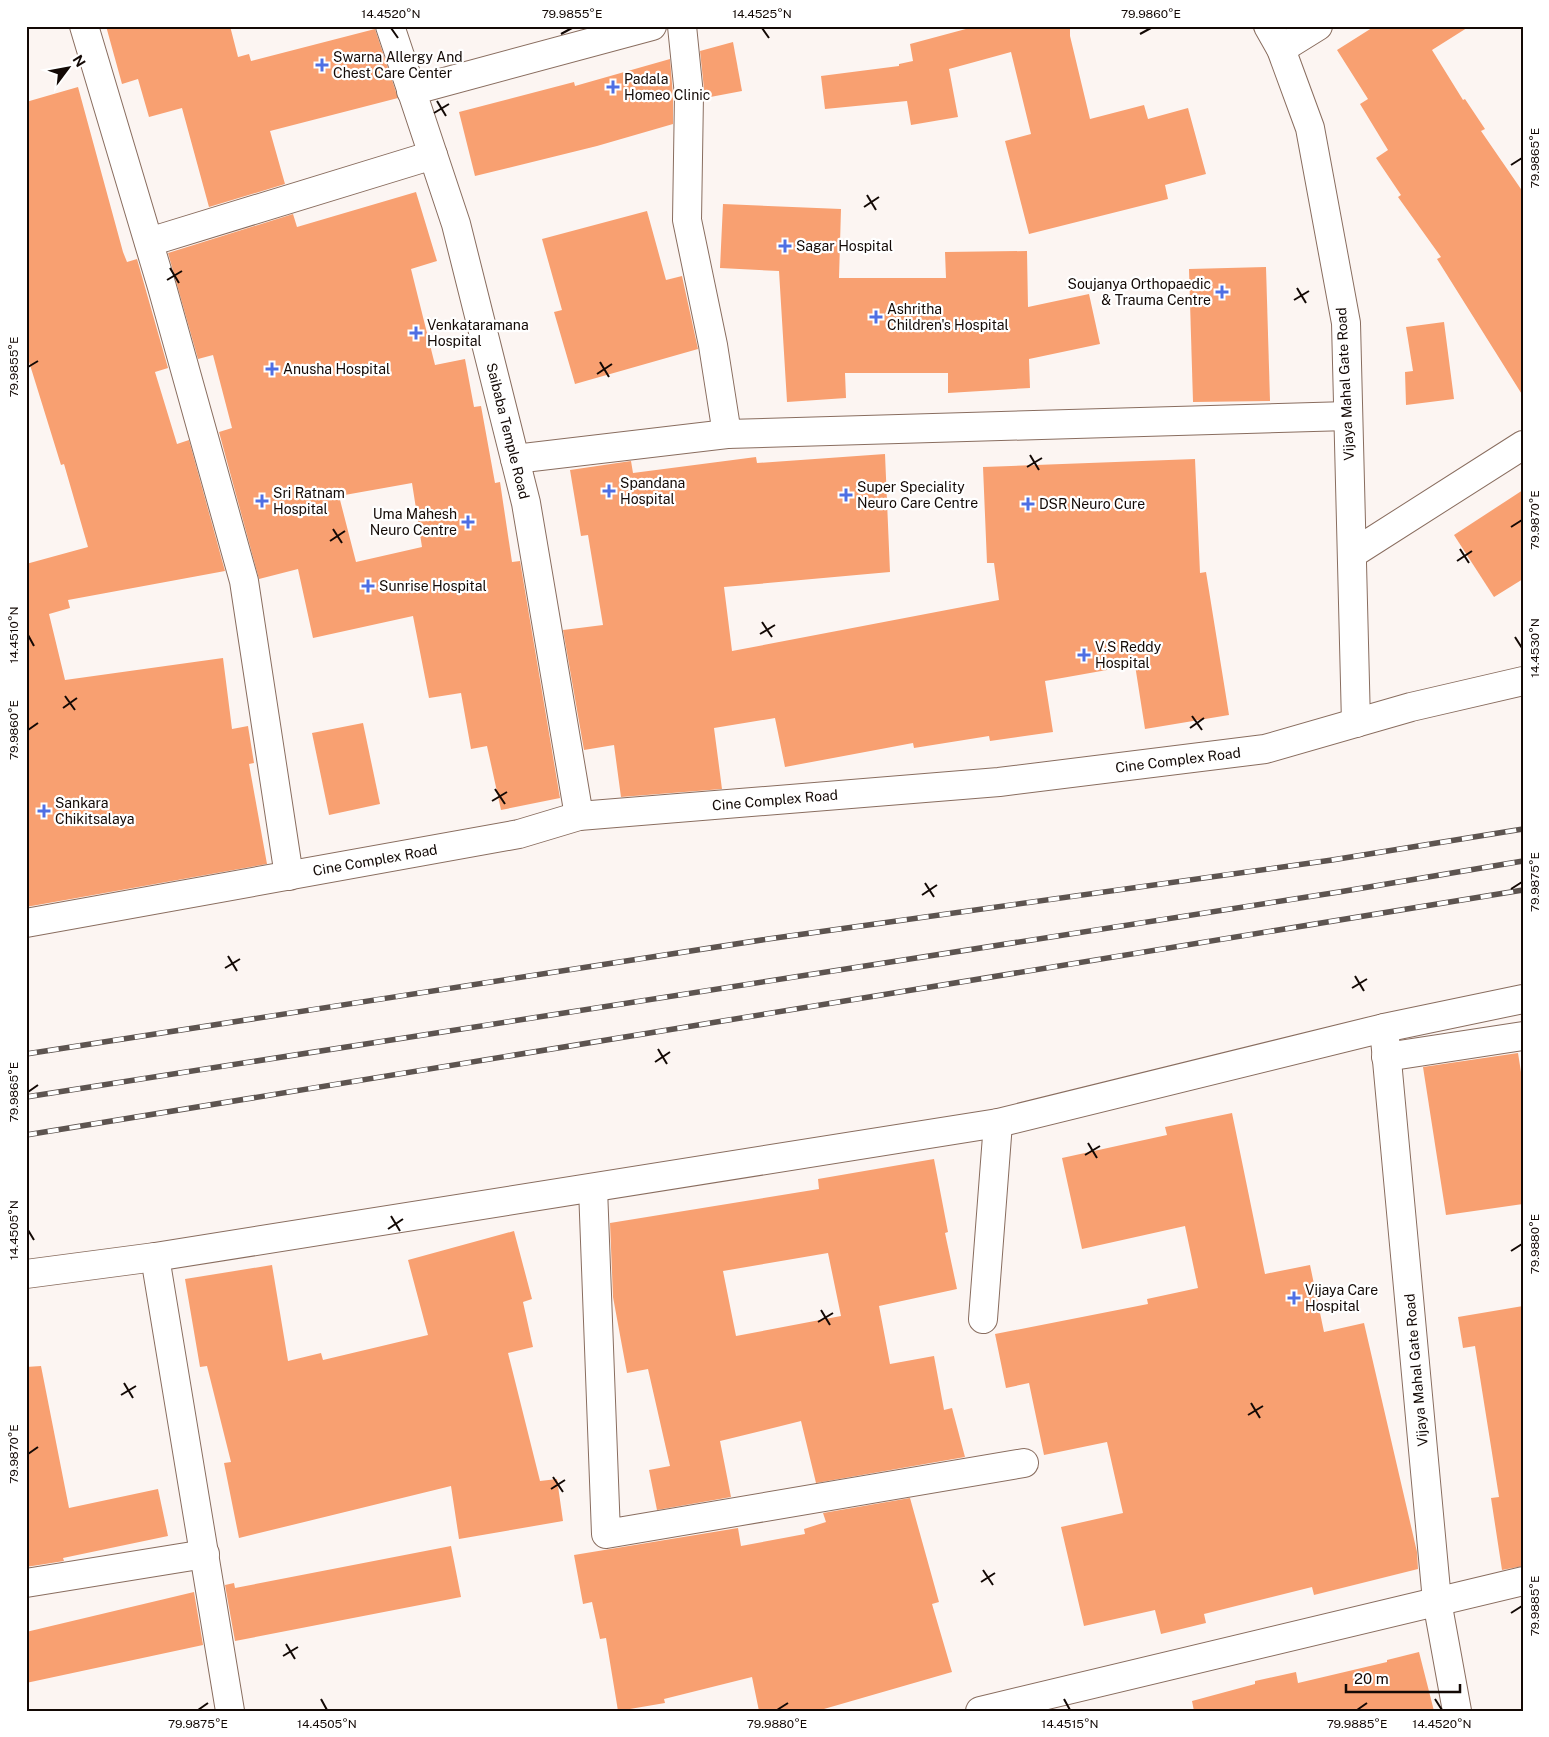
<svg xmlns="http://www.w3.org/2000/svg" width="1549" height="1737" viewBox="0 0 1549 1737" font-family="'Public Sans',sans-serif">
	<rect width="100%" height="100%" fill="#fcf5f2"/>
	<g fill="#f8a071" fill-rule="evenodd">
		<path d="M106 26H230L238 57 249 54 251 61 375 29 398 98 270 131 285 184 209 207 182 108 149 117 138 79 122 84Z"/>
		<path d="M977 26H1070V36L1090 119 1144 105 1148 119 1188 108 1206 174 1165 185 1168 199 1029 234 1005 141 1031 134 1011 52 949 69 958 117 911 125 907 101 825 109 821 76 899 66V64L913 61 910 44Z"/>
		<path d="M1375 26H1470L1432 50 1463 100 1465 99 1485 129 1481 131 1523 192V396L1437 259 1441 257 1398 197 1401 195 1376 158 1388 150 1360 104 1368 99 1337 50Z"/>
		<path d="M733 42 742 91 705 98 700 51Z"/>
		<path d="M670 59 673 96V124L597 146 475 176 459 112 574 82 575 86Z"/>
		<path d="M78 87 123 252 127 262 137 259 168 368 155 372 177 444 189 440 225 571 68 600 70 608 49 614 65 680 223 658 232 729 248 726 254 763 249 764 267 864 26 907V564L88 547 64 464 61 465 26 352V102Z"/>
		<path d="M416 192 437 261 411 269 435 365 465 359 474 407 481 406 495 483 500 482 512 562 520 561 560 798 501 810 487 746 471 749 461 693 429 698 413 616 313 638 298 569 259 579 219 432 232 428 213 355 198 359 168 253 293 214 297 227ZM412 483 422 547 356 562 339 496Z"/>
		<path d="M723 204 841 209 839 278H946L945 252 1027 251 1028 307 1089 294 1100 344 1029 359 1030 388 948 393V373H845L846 398 787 402 779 271 720 268Z"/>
		<path d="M647 211 666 280 682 276 698 349 575 384 554 312 562 310 542 239Z"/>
		<path d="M1266 267 1270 401 1193 402 1189 269Z"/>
		<path d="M1444 322 1454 399 1406 405 1405 372 1413 371 1406 327Z"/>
		<path d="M885 454 890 572 724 587 732 651 999 600 994 563H987L983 467 1195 459 1200 573 1206 572 1229 715 1145 729 1135 665 1045 681 1053 732 990 741 989 736 914 748 913 743 785 767 775 718 714 728 722 789 621 797 614 745 584 750 563 630 603 625 588 535 581 536 570 470 631 461 633 473 756 457 757 463Z"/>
		<path d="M1523 490V579L1494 597 1454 535Z"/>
		<path d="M363 723 380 804 329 815 312 733Z"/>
		<path d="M1518 1053 1523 1085V1204L1446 1215 1423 1067Z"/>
		<path d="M1232 1113 1265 1274 1310 1265 1324 1332 1364 1323 1417 1552 1418 1569 1314 1595 1312 1587 1204 1614 1206 1623 1161 1634 1155 1610 1084 1626 1061 1527 1123 1513 1107 1442 1044 1455 1029 1383 1006 1388 995 1334 1148 1304 1147 1299 1198 1288 1185 1226 1082 1249 1062 1158 1167 1135 1165 1127Z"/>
		<path d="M934 1159 948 1232 945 1233 957 1289 879 1306 890 1364 934 1356 944 1410 952 1408 965 1457 816 1483 801 1421 720 1441 731 1497 657 1510 649 1470 670 1466 648 1369 627 1373 613 1297 610 1223 819 1189 818 1179ZM828 1253 841 1316 736 1336 723 1271Z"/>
		<path d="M514 1231 532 1299 523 1302 533 1347 508 1353 540 1481 557 1479 563 1521 459 1539 451 1486 239 1538 224 1463 231 1462 207 1366 200 1367 185 1279 272 1265 288 1361 321 1353 323 1360 428 1335 408 1260Z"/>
		<path d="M1523 1306V1566L1502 1570 1491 1498 1499 1497 1475 1346 1463 1348 1458 1317Z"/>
		<path d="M41 1366 69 1508 158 1489 168 1536 63 1558 64 1561 26 1567V1367Z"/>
		<path d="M910 1498 939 1602 932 1604 952 1672 817 1711H759L752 1677 664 1699 665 1703 618 1711 606 1638 600 1639 592 1602 583 1604 574 1555 738 1528 741 1546 805 1534 804 1529 826 1522 823 1513Z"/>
		<path d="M451 1546 461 1597 235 1641 225 1585 234 1583 235 1588Z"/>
		<path d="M194 1592 203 1645 26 1683V1632Z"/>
		<path d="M1419 1652 1434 1711H1194L1192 1701 1255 1684V1681L1296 1672 1298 1683 1387 1662V1660Z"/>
	</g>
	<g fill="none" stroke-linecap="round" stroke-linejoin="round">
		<defs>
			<g id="minor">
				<path d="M84 26 162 287 244 581 289 876"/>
				<path d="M390 26 456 224 526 503 579 816"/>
				<path d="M682 26 689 95 687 220 713 345 727 434"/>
				<path d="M1281 49 1318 26"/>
				<path d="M411 91 652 26"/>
				<path d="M149 242 433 155"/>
				<path d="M515 459 727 434 1348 416"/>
				<path d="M1352 554 1523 445"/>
				<path d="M1386 1057 1523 1036"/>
				<path d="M593 1188 606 1534 1024 1463"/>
				<path d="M155 1257 230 1711"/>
				<path d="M26 1274 155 1257 998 1123 1384 1028"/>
				<path d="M983 1319 998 1123"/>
				<path d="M26 1583 205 1554"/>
				<path d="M980 1711 1523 1581"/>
			</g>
			<g id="major">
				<path d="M1268 26 1281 49 1310 128 1346 323 1356 723"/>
				<path d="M26 923 519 834 579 816 999 782 1265 749 1411 707 1523 681"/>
				<path d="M1457 1711 1437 1601 1384 1028 1523 999"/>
			</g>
		</defs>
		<use href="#minor" stroke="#896d5f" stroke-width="30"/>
		<use href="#major" stroke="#896d5f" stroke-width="30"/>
		<use href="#minor" stroke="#fff" stroke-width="28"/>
		<use href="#major" stroke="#fff" stroke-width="28"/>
		<defs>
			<g id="rail">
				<path d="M26 1054 768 939 1332 860 1523 829"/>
				<path d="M26 1097 1339 892 1523 861"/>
				<path d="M26 1135 1523 890"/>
			</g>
		</defs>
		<use href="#rail" stroke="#5d5450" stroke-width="5.5"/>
		<use href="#rail" stroke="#fff" stroke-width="4" stroke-dasharray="11" stroke-linecap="butt"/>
	</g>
	<path fill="none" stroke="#130905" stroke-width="2" d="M391 28 398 38M762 28 769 38M561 34 572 28M1140 34 1151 28M437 101 446 116M434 113 449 104M1511 165 1522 158M867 195 876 210M864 207 879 197M170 268 179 283M167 280 182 271M1297 288 1306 303M1294 300 1309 291M600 362 609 377M28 367 38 361M597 374 612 364M1030 455 1039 470M1027 467 1042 458M1511 527 1522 520M333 529 342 543M330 541 345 531M1460 549 1469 563M1457 561 1472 551M762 622 772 637M760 634 775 625M28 635 34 646M1515 637 1522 648M65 696 75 710M63 708 77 698M1192 716 1202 730M1190 728 1204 718M28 730 38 723M495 789 505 804M492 801 507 792M925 883 934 897M1511 889 1522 882M922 895 937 885M228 956 237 971M225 968 240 959M1355 976 1364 991M1352 988 1367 979M658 1049 667 1064M655 1062 670 1052M28 1092 38 1085M1088 1143 1097 1158M1085 1155 1100 1146M391 1216 400 1231M388 1229 403 1219M28 1230 34 1240M1511 1251 1522 1244M821 1310 830 1325M818 1322 833 1313M124 1383 133 1398M121 1395 136 1386M1251 1403 1260 1418M1248 1415 1263 1406M28 1454 38 1447M553 1477 563 1492M551 1489 565 1480M983 1570 993 1585M981 1582 995 1573M1511 1613 1522 1606M286 1644 295 1659M283 1656 298 1647M321 1699 327 1710M1064 1699 1070 1710M1435 1699 1442 1710M198 1710 208 1703M777 1710 788 1703M1357 1710 1367 1703"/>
	<g fill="#4f6fe3" stroke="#fff" stroke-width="2">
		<path d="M319.5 57.5h5v5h5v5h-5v5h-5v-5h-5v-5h5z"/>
		<path d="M610.5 79.5h5v5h5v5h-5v5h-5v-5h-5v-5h5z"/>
		<path d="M782.5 238.5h5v5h5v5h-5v5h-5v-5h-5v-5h5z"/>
		<path d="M1219.5 284.5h5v5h5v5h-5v5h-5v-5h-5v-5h5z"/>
		<path d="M873.5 309.5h5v5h5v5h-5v5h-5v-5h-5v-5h5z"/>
		<path d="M413.5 325.5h5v5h5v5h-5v5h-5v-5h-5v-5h5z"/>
		<path d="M269.5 361.5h5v5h5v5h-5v5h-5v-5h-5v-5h5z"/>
		<path d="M606.5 483.5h5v5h5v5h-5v5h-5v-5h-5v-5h5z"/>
		<path d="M843.5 487.5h5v5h5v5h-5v5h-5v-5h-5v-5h5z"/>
		<path d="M259.5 493.5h5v5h5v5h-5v5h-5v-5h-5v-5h5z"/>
		<path d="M1025.5 496.5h5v5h5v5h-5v5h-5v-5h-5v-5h5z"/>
		<path d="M465.5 514.5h5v5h5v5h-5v5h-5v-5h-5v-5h5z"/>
		<path d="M365.5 578.5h5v5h5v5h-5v5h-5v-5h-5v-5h5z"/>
		<path d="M1081.5 647.5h5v5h5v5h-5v5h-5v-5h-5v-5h5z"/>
		<path d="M41.5 803.5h5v5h5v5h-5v5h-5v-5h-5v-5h5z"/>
		<path d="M1291.5 1290.5h5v5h5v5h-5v5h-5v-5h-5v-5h5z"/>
	</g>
	<g text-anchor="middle" stroke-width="4.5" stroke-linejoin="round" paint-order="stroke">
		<g font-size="14" fill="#130905" stroke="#fff" text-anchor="start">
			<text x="333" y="62">Swarna Allergy And<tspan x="333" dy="16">Chest Care Center</tspan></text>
			<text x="624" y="84">Padala<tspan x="624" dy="16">Homeo Clinic</tspan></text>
			<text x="796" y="251">Sagar Hospital</text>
			<text x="1211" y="289" text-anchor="end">Soujanya Orthopaedic<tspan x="1211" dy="16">&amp; Trauma Centre</tspan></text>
			<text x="887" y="314">Ashritha<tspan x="887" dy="16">Children's Hospital</tspan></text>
			<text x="427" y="330">Venkataramana<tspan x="427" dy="16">Hospital</tspan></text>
			<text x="283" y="374">Anusha Hospital</text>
			<text x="620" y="488">Spandana<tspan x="620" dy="16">Hospital</tspan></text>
			<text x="857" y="492">Super Speciality<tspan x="857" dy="16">Neuro Care Centre</tspan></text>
			<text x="273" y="498">Sri Ratnam<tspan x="273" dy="16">Hospital</tspan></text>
			<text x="1039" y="509">DSR Neuro Cure</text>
			<text x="457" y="519" text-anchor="end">Uma Mahesh<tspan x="457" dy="16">Neuro Centre</tspan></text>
			<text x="379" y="591">Sunrise Hospital</text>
			<text x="1095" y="652">V.S Reddy<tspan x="1095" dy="16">Hospital</tspan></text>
			<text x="55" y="808">Sankara<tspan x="55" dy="16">Chikitsalaya</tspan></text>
			<text x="1305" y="1295">Vijaya Care<tspan x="1305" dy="16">Hospital</tspan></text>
		</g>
		<g font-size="14" fill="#130905" stroke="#fff">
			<text transform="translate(1345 384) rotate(-93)" y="5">Vijaya Mahal Gate Road</text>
			<text transform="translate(508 431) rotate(76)" y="5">Saibaba Temple Road</text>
			<text transform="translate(1178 760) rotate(-7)" y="5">Cine Complex Road</text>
			<text transform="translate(775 800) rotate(-5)" y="5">Cine Complex Road</text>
			<text transform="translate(375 860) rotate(-10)" y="5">Cine Complex Road</text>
			<text transform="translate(1416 1370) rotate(-95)" y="5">Vijaya Mahal Gate Road</text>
		</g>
	</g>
	<rect width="1549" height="1737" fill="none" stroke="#ffffff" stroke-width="55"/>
	<g transform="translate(68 68) rotate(58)" stroke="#ffffff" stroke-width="4" paint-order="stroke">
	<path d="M0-4L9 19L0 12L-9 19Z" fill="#130905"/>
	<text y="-8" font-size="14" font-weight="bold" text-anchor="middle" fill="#130905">N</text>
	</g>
	<path d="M1346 1684v8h114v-8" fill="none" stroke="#130905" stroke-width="2.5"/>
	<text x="1354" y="1684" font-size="15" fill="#130905" stroke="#ffffff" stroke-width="4" paint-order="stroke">20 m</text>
	<rect x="28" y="28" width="1494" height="1682" fill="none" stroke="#130905" stroke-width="2"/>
	<g font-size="12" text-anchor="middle" fill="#130905">
		<text x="391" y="18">14.4520°N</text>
		<text x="572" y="18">79.9855°E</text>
		<text x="762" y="18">14.4525°N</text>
		<text x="1151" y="18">79.9860°E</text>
		<text transform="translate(1535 158) rotate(-90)" y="4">79.9865°E</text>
		<text transform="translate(14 367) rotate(-90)" y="4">79.9855°E</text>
		<text transform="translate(1535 520) rotate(-90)" y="4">79.9870°E</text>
		<text transform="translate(14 635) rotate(-90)" y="4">14.4510°N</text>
		<text transform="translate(1535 648) rotate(-90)" y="4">14.4530°N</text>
		<text transform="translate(14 730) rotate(-90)" y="4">79.9860°E</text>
		<text transform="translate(1535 882) rotate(-90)" y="4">79.9875°E</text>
		<text transform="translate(14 1092) rotate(-90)" y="4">79.9865°E</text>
		<text transform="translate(14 1230) rotate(-90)" y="4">14.4505°N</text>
		<text transform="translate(1535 1244) rotate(-90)" y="4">79.9880°E</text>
		<text transform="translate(14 1454) rotate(-90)" y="4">79.9870°E</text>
		<text transform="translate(1535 1606) rotate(-90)" y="4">79.9885°E</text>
		<text x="198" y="1728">79.9875°E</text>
		<text x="327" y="1728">14.4505°N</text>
		<text x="777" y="1728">79.9880°E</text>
		<text x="1070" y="1728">14.4515°N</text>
		<text x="1357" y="1728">79.9885°E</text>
		<text x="1442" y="1728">14.4520°N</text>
	</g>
</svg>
